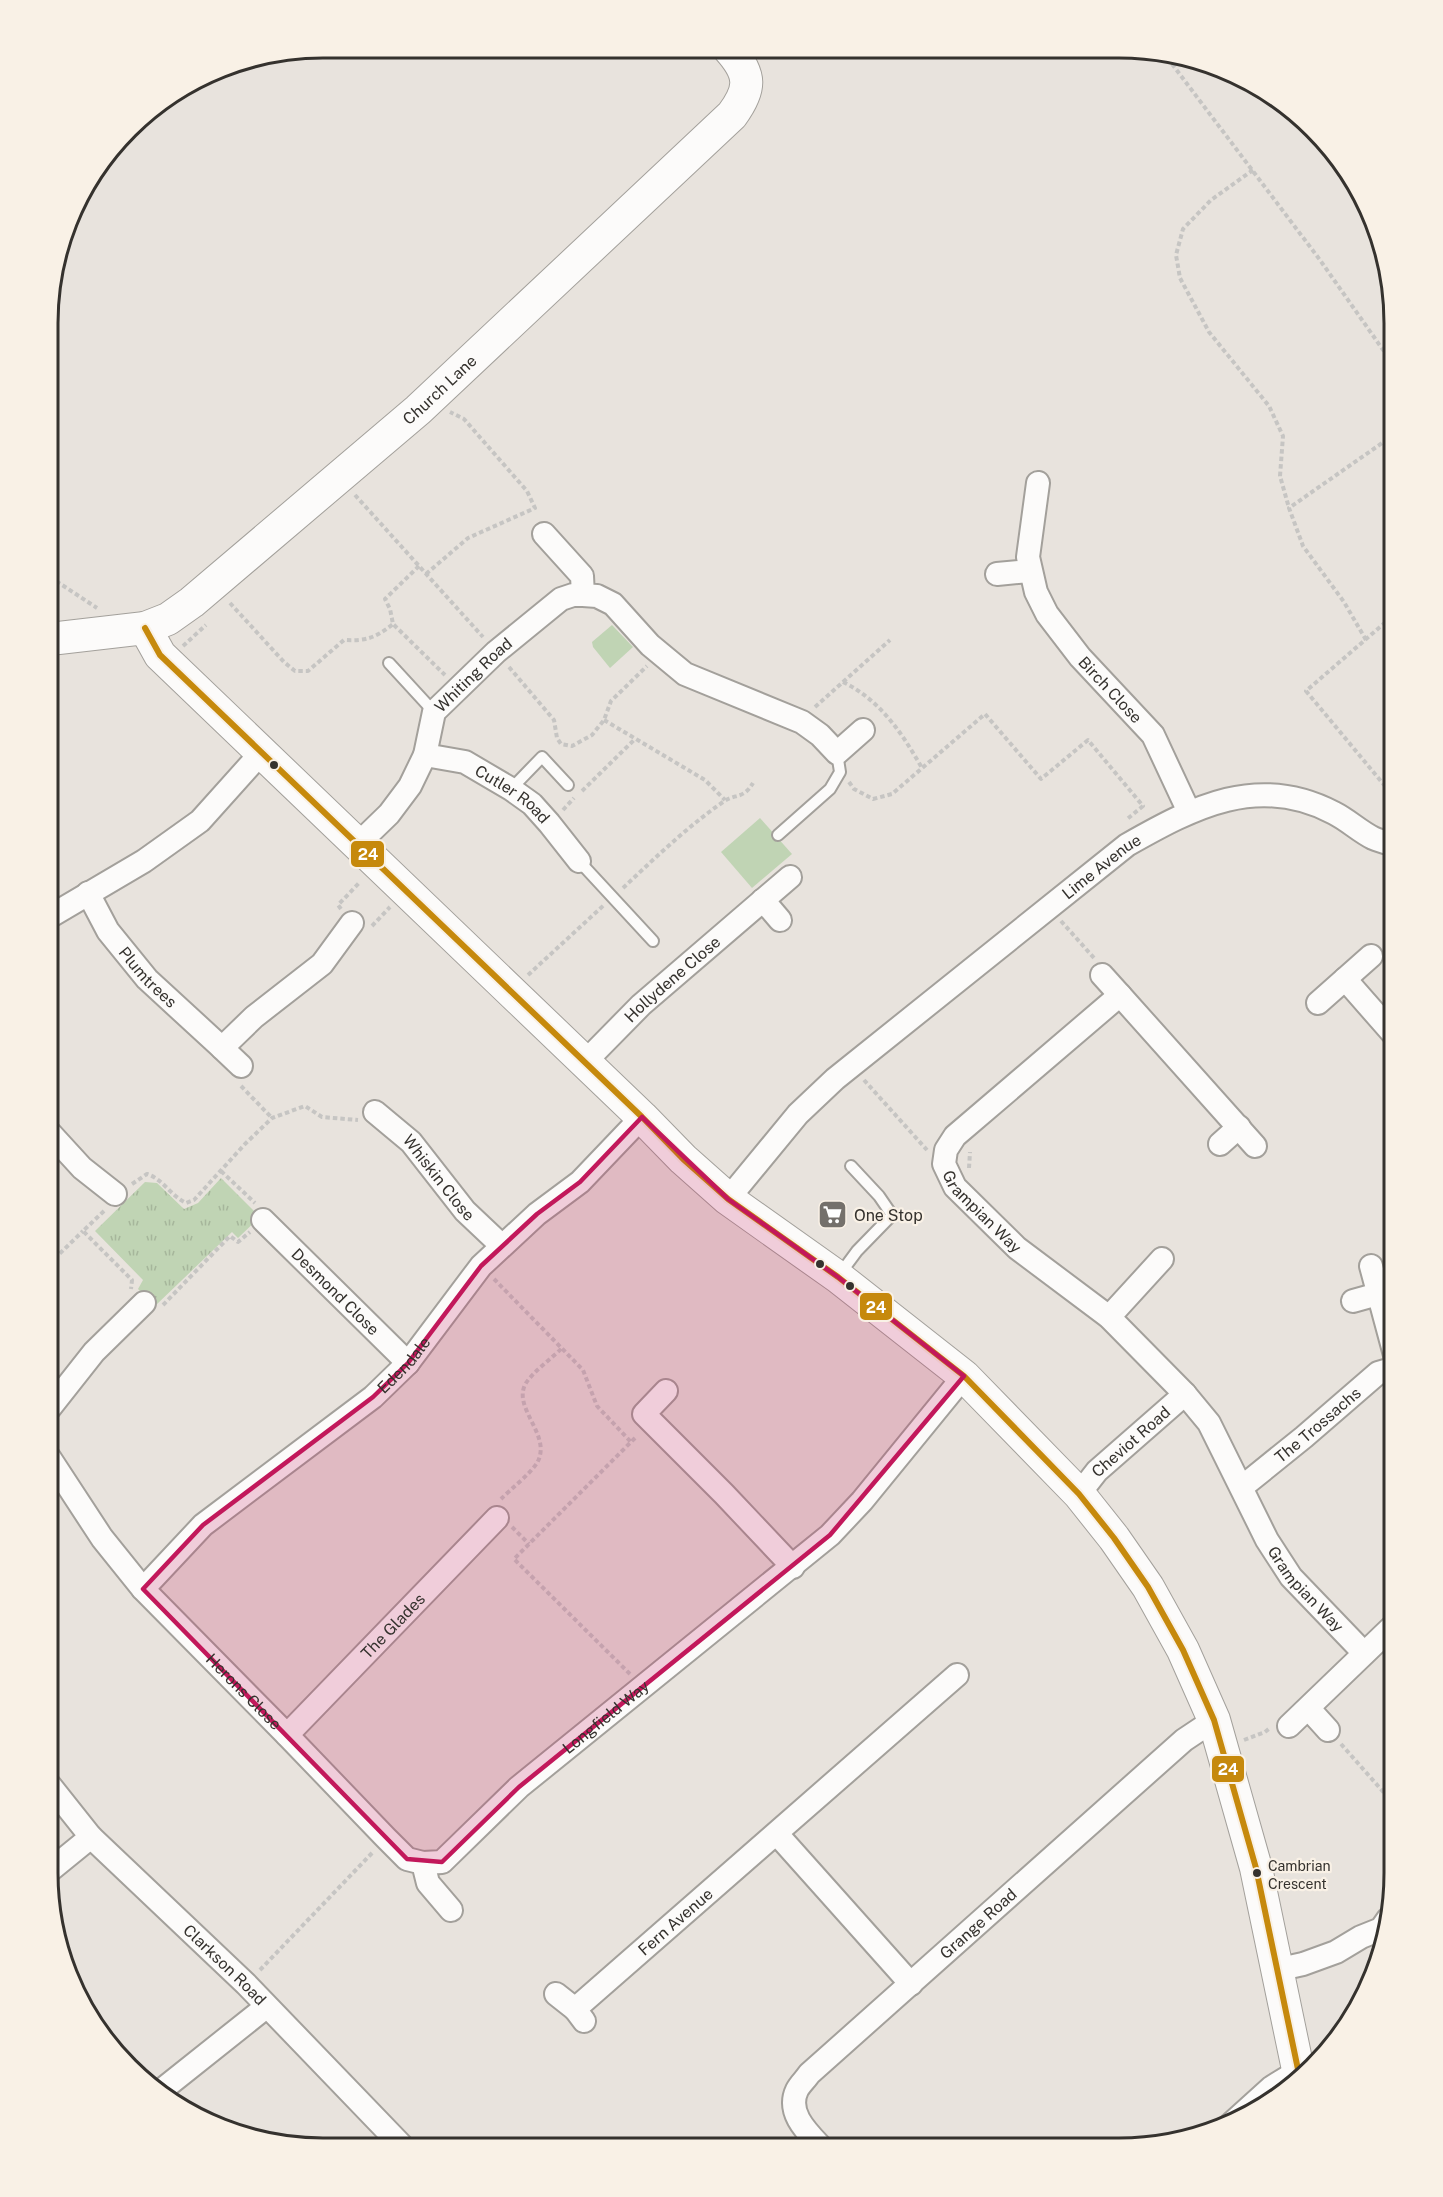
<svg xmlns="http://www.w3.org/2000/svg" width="1443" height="2197" viewBox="0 0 1443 2197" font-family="'Public Sans',sans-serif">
	<defs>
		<pattern id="grass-tufts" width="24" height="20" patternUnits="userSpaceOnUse" patternTransform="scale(1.5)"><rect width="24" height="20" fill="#c0d4b4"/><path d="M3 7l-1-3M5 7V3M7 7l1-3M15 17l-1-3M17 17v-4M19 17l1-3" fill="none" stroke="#a6b69b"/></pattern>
	</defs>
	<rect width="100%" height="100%" fill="#e8e3dd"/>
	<path fill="url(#grass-tufts)" d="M221 1178 260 1217 238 1238 232 1232 155 1306 138 1289 143 1280 95 1231 145 1182 157 1183 184 1209 198 1203Z"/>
	<g fill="#c0d4b4">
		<path d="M612 625 633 647 610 668 593 647 592 642Z"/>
		<path d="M760 818 792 854 752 888 721 852Z"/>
	</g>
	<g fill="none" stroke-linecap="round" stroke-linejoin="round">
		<defs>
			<g id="lane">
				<path d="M389 663 434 712"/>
				<path d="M511 789 542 757 568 785"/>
				<path d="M778 835 830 789 840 772 837 753"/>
				<path d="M579 861 653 941"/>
				<path d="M840 1274 857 1251 892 1215 879 1196 851 1166"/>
			</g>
			<g id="street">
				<path id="s1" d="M1038 483 1028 557 1036 592 1047 614 1080 657 1153 735 1189 812"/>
				<path d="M544 534 582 576 583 595 597 596 613 604 650 645 685 674 802 722 820 735 837 753 863 730"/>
				<path d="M997 574 1029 571"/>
				<path id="s2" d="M425 755 465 762 511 789 532 804 549 823 579 861"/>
				<path id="s3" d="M357 845 389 814 410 786 425 755 434 712 496 652 561 599 573 595H583"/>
				<path id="s4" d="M88 893 108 931 147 979 222 1048 254 1017 322 964 352 923"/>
				<path d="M763 900 780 920"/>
				<path d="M49 917 144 861 200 821 261 753"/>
				<path d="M1102 975 1120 995"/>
				<path d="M1345 979 1395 1036"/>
				<path d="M1318 1003 1371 956"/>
				<path d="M222 1048 241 1066"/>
				<path id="s5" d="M584 1063 641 1005 790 877"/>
				<path id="s6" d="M375 1112 411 1142 465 1211 501 1245"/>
				<path d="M49 1132 82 1168 115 1194"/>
				<path d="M1220 1144 1239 1127"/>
				<path id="s7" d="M1255 1146 1120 995 955 1136 946 1150 944 1164 955 1187 1017 1248 1109 1317 1185 1394 1209 1423 1267 1540 1291 1577 1364 1653"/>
				<path id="s8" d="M728 1199 798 1114 835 1079 1127 845C1194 807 1258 773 1334 813 1348 820 1359 831 1373 838 1380 841 1388 843 1395 845"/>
				<path id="s9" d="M263 1220 408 1363"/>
				<path d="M1371 1266 1395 1355"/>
				<path d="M1353 1301 1378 1294"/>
				<path d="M1109 1317 1162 1259"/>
				<path d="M666 1391 644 1414 724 1494 793 1567"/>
				<path d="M49 1409 94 1352 144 1303"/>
				<path id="s10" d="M49 1457 102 1538 143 1589 287 1735 386 1838 407 1859 423 1863 428 1883 451 1910"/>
				<path id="s11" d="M1242 1487 1304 1437 1378 1373 1395 1368"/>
				<path id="s12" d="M1079 1494 1097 1471 1185 1394"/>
				<path id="s13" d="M143 1589 203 1525 373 1397 408 1363 481 1266 537 1214 580 1182 642 1117"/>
				<path d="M1309 1709 1328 1730"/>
				<path d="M1289 1726 1394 1625"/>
				<path id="s14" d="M287 1735 497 1518"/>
				<path id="s15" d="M48 1783 91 1837 246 1984 403 2147"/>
				<path d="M777 1834 911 1984"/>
				<path id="s16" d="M423 1863 442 1862 519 1787 830 1535 862 1501 964 1376"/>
				<path d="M48 1872 91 1837"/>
				<path d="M1276 1970 1303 1964 1336 1952 1361 1937 1381 1929 1388 1919"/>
				<path d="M556 1994 575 2009"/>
				<path id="s17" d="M584 2021 575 2009 957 1675"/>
				<path d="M158 2093 266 2007"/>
				<path d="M1230 2125 1272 2087 1298 2071"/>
				<path id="s18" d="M822 2148C808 2133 786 2113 797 2090 800 2084 806 2079 809 2074L1184 1740 1214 1720"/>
			</g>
			<g id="secondary">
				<path d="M145 628 160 655 642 1117 683 1159 728 1199 838 1277 964 1376 1079 1494 1114 1538 1148 1587 1183 1650 1214 1720 1256 1868 1300 2079"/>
				<path id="s19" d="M50 639 145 628 168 619 192 602 418 410 732 115C751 89 752 75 729 49"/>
			</g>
		</defs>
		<use href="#lane" stroke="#a3a09b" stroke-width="14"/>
		<use href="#street" stroke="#a3a09b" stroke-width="26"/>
		<use href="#secondary" stroke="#a3a09b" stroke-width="34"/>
		<g stroke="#c6c5c3" stroke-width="4" stroke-dasharray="4.5 3" stroke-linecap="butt">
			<path d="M1163 52 1320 260 1395 367"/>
			<path d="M1253 170 1211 200 1183 229 1176 255 1180 278 1209 332 1269 406 1283 436 1280 476 1289 508"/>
			<path d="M355 495 483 637"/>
			<path d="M419 566 385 599 390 609 393 624 445 675"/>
			<path d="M426 574 468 538 535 508 527 491 464 419 450 412"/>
			<path d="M50 577 97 608"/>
			<path d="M230 603 284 662 295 671H308L344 640C367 641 375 638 393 624"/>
			<path d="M1366 640 1344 602 1303 546 1289 508 1395 434"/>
			<path d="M183 646 206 625"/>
			<path d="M509 667 554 720 557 738 561 744 572 746 592 735 604 720 611 701 647 666"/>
			<path d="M843 682 890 640"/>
			<path d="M815 707 843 682C880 700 902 733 922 768"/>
			<path d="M604 720 705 780 725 800"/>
			<path d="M849 782 854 789 873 799 892 794 985 714 1041 779 1088 740 1143 806 1126 820"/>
			<path d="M582 791 635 739"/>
			<path d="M1395 798 1306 691 1395 614"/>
			<path d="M563 810 574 798"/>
			<path d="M623 888C655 858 687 827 723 802 735 793 743 800 753 783"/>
			<path d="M341 909 338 905 360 882"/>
			<path d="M1061 921 1094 958"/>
			<path d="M372 926 390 907"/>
			<path d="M528 975 604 905"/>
			<path d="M864 1080 927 1150"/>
			<path d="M241 1086 272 1118"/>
			<path d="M969 1168 970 1152"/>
			<path d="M221 1171 255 1203"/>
			<path d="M132 1184 147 1174C163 1179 171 1196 186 1203L194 1200 245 1144 272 1118 305 1106 322 1117 358 1120"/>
			<path d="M104 1211 83 1231 132 1280 131 1289"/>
			<path d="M49 1264 83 1231"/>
			<path d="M494 1279 583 1370 597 1406 631 1442"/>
			<path d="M163 1305 230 1236 238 1242 250 1232"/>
			<path d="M501 1499C511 1489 530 1474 537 1463 553 1435 511 1408 526 1383 533 1372 552 1358 562 1348"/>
			<path d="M512 1527 529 1544"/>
			<path d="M630 1674 514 1559 637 1436"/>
			<path d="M1244 1740 1265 1732 1270 1728"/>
			<path d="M1341 1744 1394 1804"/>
			<path d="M260 1970 373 1852"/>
		</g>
		<use href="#lane" stroke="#fcfbfa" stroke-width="10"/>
		<use href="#street" stroke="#fcfbfa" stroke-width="22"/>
		<use href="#secondary" stroke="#fcfbfa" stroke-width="32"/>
		<defs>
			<path id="bus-1" d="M145 628 160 655 642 1117 683 1159 728 1199 838 1277 964 1376 1079 1494 1114 1538 1148 1587 1183 1650 1214 1720 1256 1868 1300 2079"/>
		</defs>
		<use href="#bus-1" stroke="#f9f1e6" stroke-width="10"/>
		<use href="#bus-1" stroke="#c6890c" stroke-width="6"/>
	</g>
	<path fill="#c2185b" fill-opacity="0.2" stroke="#c2185b" stroke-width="4.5" stroke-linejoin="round" d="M642 1117 728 1199 838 1277 964 1376 830 1535 519 1787 442 1862 407 1859 143 1589 203 1525 373 1397 408 1363 481 1266 537 1214 580 1182Z"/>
	<defs>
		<symbol id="supermarket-square" viewBox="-11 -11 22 22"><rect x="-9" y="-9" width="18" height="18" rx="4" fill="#74706b" stroke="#f9f1e6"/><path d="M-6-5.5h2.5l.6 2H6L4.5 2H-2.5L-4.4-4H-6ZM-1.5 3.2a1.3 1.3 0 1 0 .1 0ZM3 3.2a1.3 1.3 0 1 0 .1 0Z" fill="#fff"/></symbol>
	</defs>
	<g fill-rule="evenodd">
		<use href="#supermarket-square" x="816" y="1198" width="33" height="33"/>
	</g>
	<g fill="#35322e" stroke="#f9f1e6" stroke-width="2">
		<circle cx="274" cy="765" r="5"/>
		<circle cx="820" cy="1264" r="5"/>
		<circle cx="850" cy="1286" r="5"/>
		<circle cx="1257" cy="1873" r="5"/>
	</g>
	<g text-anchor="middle" stroke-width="4.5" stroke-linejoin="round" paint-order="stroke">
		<g font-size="14" fill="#35322e" stroke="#f9f1e6" text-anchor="start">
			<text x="1268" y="1871">Cambrian<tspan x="1268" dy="18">Crescent</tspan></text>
		</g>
		<g font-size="16" fill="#35322e" stroke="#f9f1e6">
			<text dy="6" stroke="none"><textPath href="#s19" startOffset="476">Church Lane</textPath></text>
			<text dy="6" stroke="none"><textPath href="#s3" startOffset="212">Whiting Road</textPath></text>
			<text dy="6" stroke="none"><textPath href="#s1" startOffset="234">Birch Close</textPath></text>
			<text dy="6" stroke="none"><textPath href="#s2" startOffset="98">Cutler Road</textPath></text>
			<text dy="6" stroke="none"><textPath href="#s8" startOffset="502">Lime Avenue</textPath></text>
			<text dy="6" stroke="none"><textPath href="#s4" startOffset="104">Plumtrees</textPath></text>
			<text dy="6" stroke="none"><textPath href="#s5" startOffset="122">Hollydene Close</textPath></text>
			<text dy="6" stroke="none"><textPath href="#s6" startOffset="92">Whiskin Close</textPath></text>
			<text dy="6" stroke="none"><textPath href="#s7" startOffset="512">Grampian Way</textPath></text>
			<text dy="6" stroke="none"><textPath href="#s9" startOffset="102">Desmond Close</textPath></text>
			<text dy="6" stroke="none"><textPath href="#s13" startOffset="345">Edendale</textPath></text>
			<text dy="6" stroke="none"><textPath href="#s11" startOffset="98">The Trossachs</textPath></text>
			<text dy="6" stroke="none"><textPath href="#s12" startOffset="74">Cheviot Road</textPath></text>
			<text dy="6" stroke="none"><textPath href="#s7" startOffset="1017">Grampian Way</textPath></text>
			<text dy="6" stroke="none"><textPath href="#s14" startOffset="152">The Glades</textPath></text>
			<text dy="6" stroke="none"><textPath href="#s10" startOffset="306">Herons Close</textPath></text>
			<text dy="6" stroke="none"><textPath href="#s16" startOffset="238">Longfield Way</textPath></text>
			<text dy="6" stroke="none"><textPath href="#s17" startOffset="148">Fern Avenue</textPath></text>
			<text dy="6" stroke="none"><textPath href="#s18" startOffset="314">Grange Road</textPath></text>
			<text dy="6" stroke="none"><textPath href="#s15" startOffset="254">Clarkson Road</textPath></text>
		</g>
		<g font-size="16" fill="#35322e" stroke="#f9f1e6" text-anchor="start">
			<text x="854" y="1221">One Stop</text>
		</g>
	</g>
	<path d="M0 0H1443V2197H0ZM323 58H1119A265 265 0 0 1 1384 323V1873A265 265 0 0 1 1119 2138H323A265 265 0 0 1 58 1873V323A265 265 0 0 1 323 58Z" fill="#f9f1e6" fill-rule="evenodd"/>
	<path fill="none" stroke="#35322e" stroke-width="3" d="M323 58H1119A265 265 0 0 1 1384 323V1873A265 265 0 0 1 1119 2138H323A265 265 0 0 1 58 1873V323A265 265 0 0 1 323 58Z"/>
	<g stroke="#f9f1e6" stroke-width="2">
		<rect x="350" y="840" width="35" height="28" rx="6" fill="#c6890c"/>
		<rect x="859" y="1292" width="34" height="29" rx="6" fill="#c6890c"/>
		<rect x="1211" y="1755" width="34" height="28" rx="6" fill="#c6890c"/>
	</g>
	<g font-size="16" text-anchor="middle" font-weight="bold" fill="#fff">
		<text x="368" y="860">24</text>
		<text x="876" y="1313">24</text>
		<text x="1228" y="1775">24</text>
	</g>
</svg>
